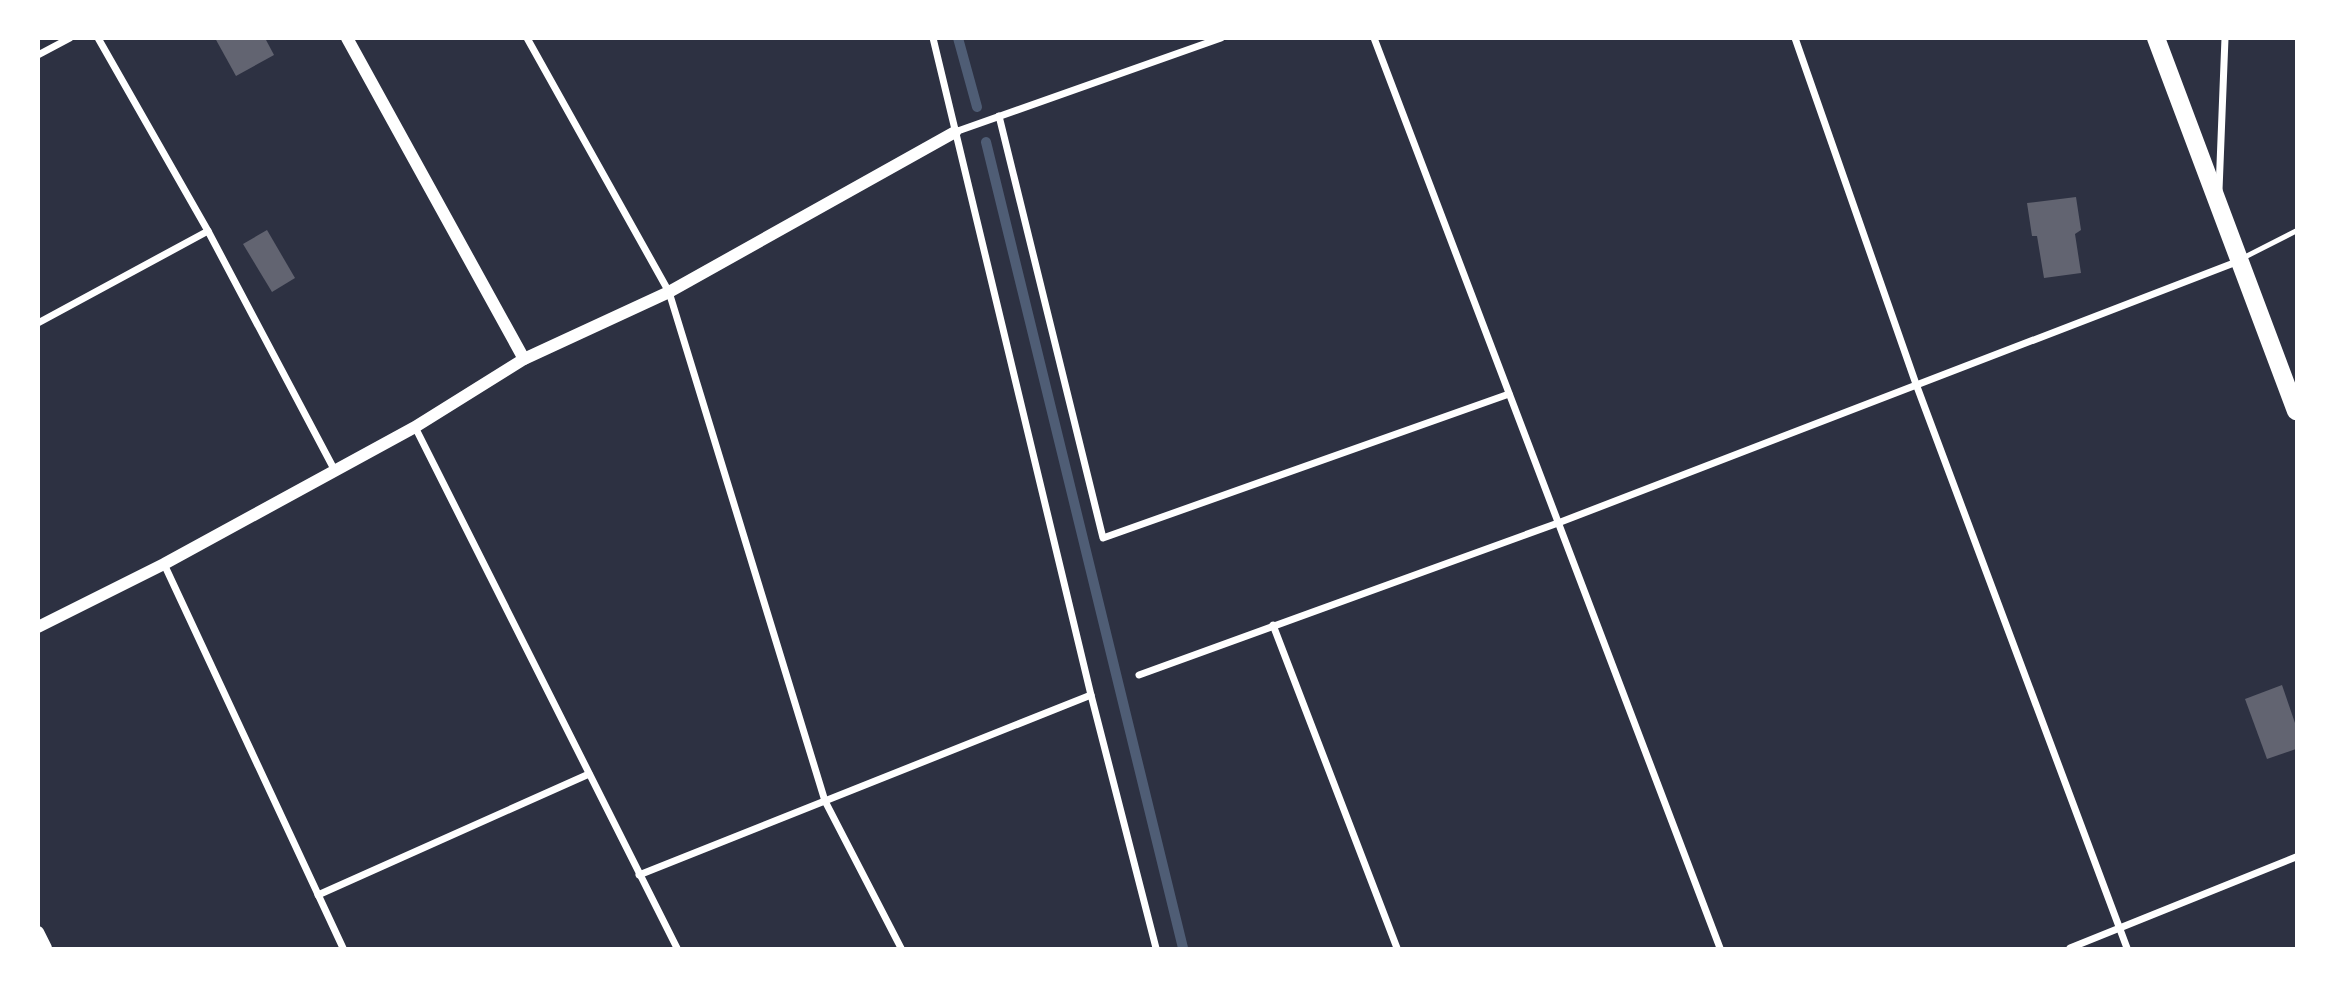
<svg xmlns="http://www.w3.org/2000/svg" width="2335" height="987" viewBox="0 0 2335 987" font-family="Barlow,sans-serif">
	<rect width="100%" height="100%" fill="#2d3142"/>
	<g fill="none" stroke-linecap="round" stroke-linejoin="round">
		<g stroke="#4f5d75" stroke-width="10">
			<path d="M958 38 977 107"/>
			<path d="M986 142 1183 948"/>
		</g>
	</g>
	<g fill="#626471">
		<path d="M215 38H265L274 55 236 76Z"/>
		<path d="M2076 197 2081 230 2075 234 2081 273 2044 278 2037 236H2032L2027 203Z"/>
		<path d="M267 230 295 278 272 292 243 244Z"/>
		<path d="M2282 685 2296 726V749L2267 759 2245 699Z"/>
	</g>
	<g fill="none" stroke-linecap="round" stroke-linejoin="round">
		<path stroke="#fff" stroke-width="5" d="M2243 258 2296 231"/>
		<g stroke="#fff" stroke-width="7">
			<path d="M98 38 208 231 334 469"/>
			<path d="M527 38 669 292 825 801 901 948"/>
			<path d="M933 38 1091 695 1156 948"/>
			<path d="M1374 38 1720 948"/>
			<path d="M1795 38 1916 384 2127 948"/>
			<path d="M38 55 70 38"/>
			<path d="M999 116 1103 538 1509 394"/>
			<path d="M955 132 1221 38"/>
			<path d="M2219 190 2225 38"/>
			<path d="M38 323 208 231"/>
			<path d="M415 427 677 948"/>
			<path d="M164 564 343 948"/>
			<path d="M1273 625 1397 948"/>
			<path d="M1139 675 1558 523 2239 261"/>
			<path d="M639 875 1091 695"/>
			<path d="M318 895 589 774"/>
			<path d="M2070 948 2296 857"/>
		</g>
		<g stroke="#fff" stroke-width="12">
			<path d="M347 38 524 359"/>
			<path d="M38 627 164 564 415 427 524 359 669 292 955 132"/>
			<path d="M38 932 46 948"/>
		</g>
		<path stroke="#fff" stroke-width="18" d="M2156 38 2296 411"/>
	</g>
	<rect width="2335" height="987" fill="none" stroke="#ffffff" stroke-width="80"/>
</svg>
